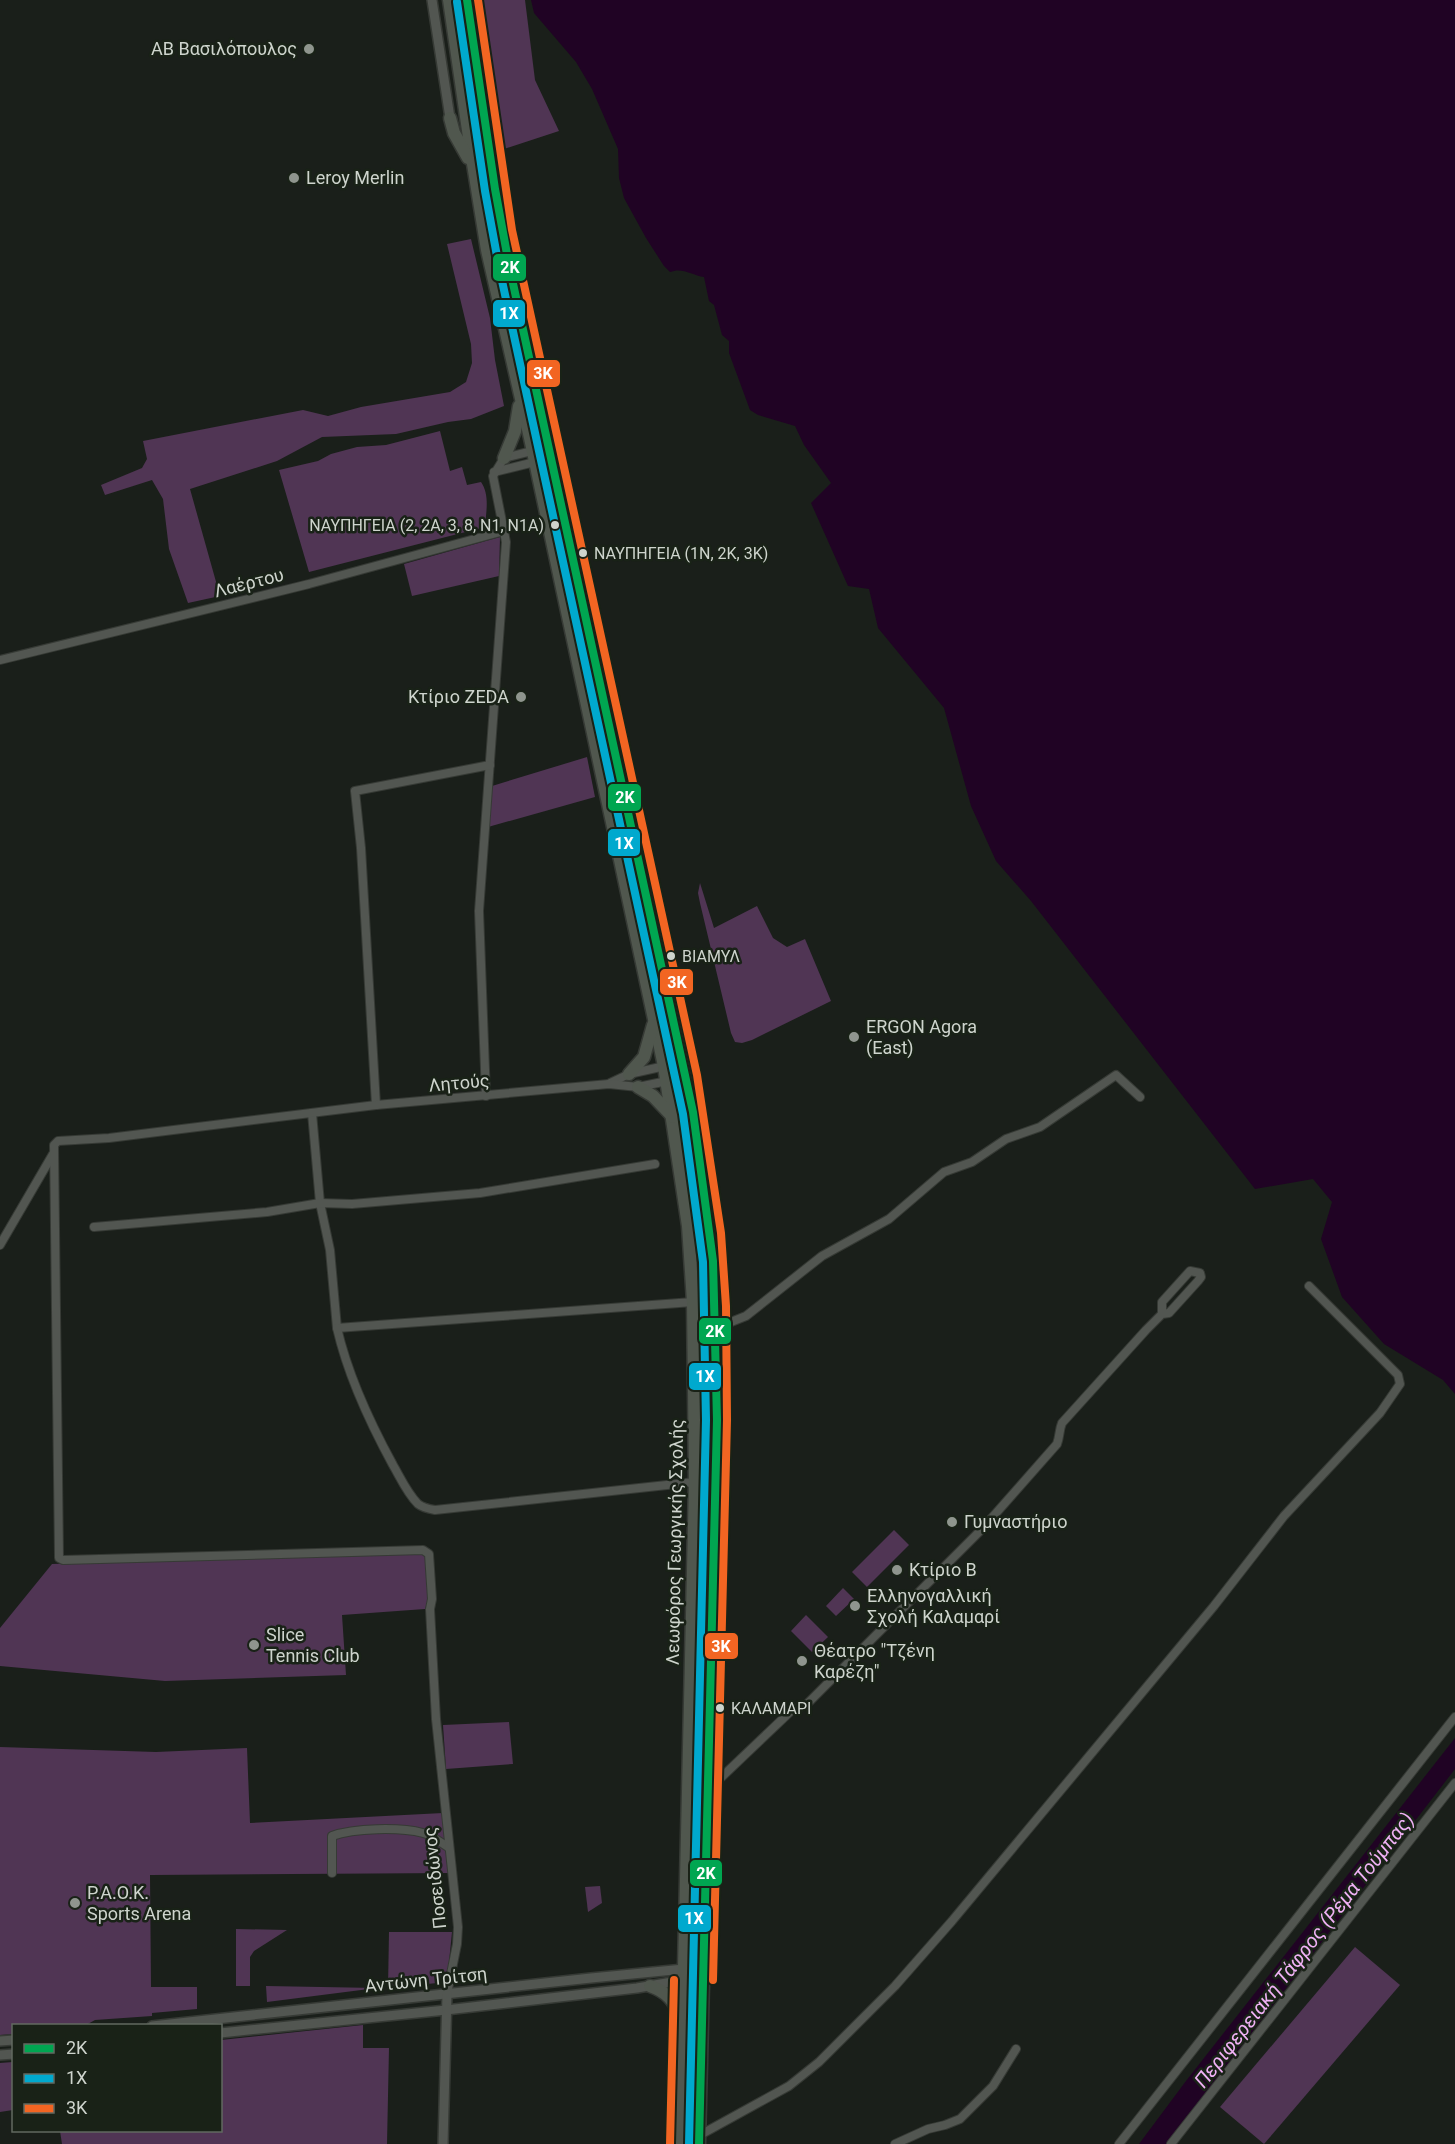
<svg xmlns="http://www.w3.org/2000/svg" width="1455" height="2144" viewBox="0 0 1455 2144" font-family="Roboto,sans-serif">
	<rect width="100%" height="100%" fill="#1a1f1a"/>
	<g fill="#503554">
		<path d="M480 0H525L535 80 559 131 498 151Z"/>
		<path d="M471 239 490 318 495 360 504 406 471 419 448 422 396 434 322 437 277 461 190 489 220 596 188 603 169 549 163 499 152 480 105 495 101 485 142 468 147 459 143 441 303 410 328 416 361 407 450 392 466 382 472 363 471 344 447 244Z"/>
		<path d="M440 431 450 471 462 467 467 485 481 482C490 495 486 512 485 527L309 572 279 470 318 461 331 454 357 447 386 445Z"/>
		<path d="M500 537 499 576 412 596 404 564Z"/>
		<path d="M587 757 595 797 488 827 492 786Z"/>
		<path d="M700 883 714 928 757 906 773 938 787 947 805 939 831 1001 752 1040 742 1043 735 1042 731 1033 700 903 698 893Z"/>
		<path d="M894 1530 909 1545 867 1587 852 1572Z"/>
		<path d="M432 1552 435 1596H430L425 1609 342 1615 346 1675 165 1681 0 1666V1628L52 1564Z"/>
		<path d="M843 1588 854 1599 836 1616 826 1606Z"/>
		<path d="M806 1615 828 1637 812 1652 791 1631Z"/>
		<path d="M509 1722 513 1764 446 1769 443 1725Z"/>
		<path d="M0 1747 156 1752 247 1748 250 1823 443 1813 451 1873 150 1875 151 1987H197V2009L152 2013V2016L95 2020 86 2025 14 2026 13 2034 0 2035Z"/>
		<path d="M600 1886 602 1903 588 1912 585 1887Z"/>
		<path d="M236 1929 287 1930 254 1951 250 1957V1986H236Z"/>
		<path d="M389 1932H452L447 1982 388 1988Z"/>
		<path d="M1355 1947 1400 1985 1264 2144 1220 2107Z"/>
		<path d="M266 1986 377 1988 267 2002Z"/>
		<path d="M363 2025V2048H389L387 2144H62L60 2131 220 2130 221 2040Z"/>
		<path d="M13 2062V2110L0 2112V2063Z"/>
	</g>
	<g fill="#200324">
		<path d="M531 0H1455V1394L1443 1380 1384 1344 1342 1297 1321 1239 1332 1202 1313 1179 1255 1189 1031 901 996 861 971 806 944 708 878 628 869 589 848 586 811 503 831 483 804 445 795 426 758 415 750 410 729 353V341L722 335 714 305 709 301 704 277C692 275 682 267 670 272L664 266 646 238 624 198 619 178 618 149 592 89 576 62 534 13Z"/>
		<path d="M1455 1738V1769L1166 2144H1139L1186 2081Z"/>
	</g>
	<g fill="none" stroke-linecap="round" stroke-linejoin="round">
		<defs>
			<g id="minor">
				<path d="M494 472 551 458"/>
				<path d="M0 660 309 584 504 531"/>
				<path d="M610 1083 629 1074 683 1062"/>
				<path d="M486 1096 479 911 506 542 493 476 504 458 548 447"/>
				<path d="M376 1105 361 848 355 791 490 765"/>
				<path d="M312 1113 320 1203 330 1250 337 1328 693 1302"/>
				<path d="M94 1227 267 1212 320 1203 352 1204 480 1193 655 1164"/>
				<path d="M0 1245 53 1154"/>
				<path d="M337 1328C348 1376 369 1421 393 1465 400 1477 407 1493 418 1504 423 1508 429 1509 435 1510L695 1482"/>
				<path d="M716 1328 746 1316 822 1256 889 1219 944 1172 972 1162 1006 1139 1040 1127 1116 1075 1140 1097"/>
				<path d="M708 1790 791 1711 807 1704 982 1529 1057 1444C1060 1436 1059 1430 1062 1423L1146 1330 1162 1314 1169 1313 1198 1281 1201 1277 1200 1273 1190 1271 1162 1302V1314"/>
				<path d="M332 1873V1836C354 1828 400 1827 423 1833 431 1835 440 1842 448 1847"/>
				<path d="M447 1994 457 1944 458 1927 436 1719 430 1609 432 1599 429 1554 423 1550 63 1560 59 1558 54 1145 58 1141 109 1138 376 1105 609 1084 638 1087 687 1077"/>
				<path d="M700 2135 789 2086 819 2062 895 1986 952 1921 1214 1606 1284 1516 1380 1413 1400 1384 1398 1375 1309 1286"/>
				<path d="M895 2144 928 2129 945 2125 960 2119 993 2086 1016 2049"/>
				<path d="M1119 2144 1455 1717"/>
				<path d="M1171 2144 1455 1783"/>
			</g>
			<g id="tertiary">
				<path d="M432 0 450 118"/>
				<path d="M152 2026 591 1978 684 1969H703"/>
				<path d="M220 2033 446 2010 637 1988 684 1980H703"/>
				<path d="M0 2041 14 2040"/>
				<path d="M0 2055 14 2054"/>
				<path d="M443 2144 447 1994"/>
			</g>
			<g id="primary">
				<path d="M449 0 472 158 487 250 530 438 664 1066 688 1226 693 1302 695 1482 680 2144"/>
				<path d="M467 0 495 189 509 265 693 1112 713 1261 717 1420 699 2144"/>
				<path d="M450 118 454 133 468 158"/>
				<path d="M504 458 515 431 519 406"/>
				<path d="M629 1074 644 1057 653 1025"/>
				<path d="M638 1087 653 1096 673 1117"/>
				<path d="M650 1986C667 1992 675 2001 680 2018"/>
			</g>
		</defs>
		<use href="#minor" stroke="#363a35" stroke-width="10"/>
		<use href="#tertiary" stroke="#363a35" stroke-width="12"/>
		<use href="#primary" stroke="#363a35" stroke-width="15"/>
		<use href="#minor" stroke="#525651" stroke-width="8"/>
		<use href="#tertiary" stroke="#525651" stroke-width="9"/>
		<use href="#primary" stroke="#50574e" stroke-width="12"/>
		<defs>
			<path id="bus-1" d="M467 0 495 189 509 265 693 1112 713 1261 717 1420 699 2144"/>
			<path id="bus-2" d="M457 2 485 191 499 267 683 1114 703 1262 706 1420 689 2144"/>
			<g id="bus-3">
				<path d="M478 0 512 230 697 1075 721 1233 726 1306 727 1420 713 1980"/>
				<path d="M670 2144 674 1980"/>
			</g>
		</defs>
		<use href="#bus-1" stroke="#192217" stroke-width="12"/>
		<use href="#bus-2" stroke="#192217" stroke-width="12"/>
		<use href="#bus-3" stroke="#192217" stroke-width="12"/>
		<use href="#bus-1" stroke="#00a651" stroke-width="8"/>
		<use href="#bus-2" stroke="#00a9ce" stroke-width="8"/>
		<use href="#bus-3" stroke="#f26522" stroke-width="8"/>
	</g>
	<g fill="#8f958e" stroke="#192217" stroke-width="2">
		<circle cx="309" cy="49" r="6"/>
		<circle cx="294" cy="178" r="6"/>
		<circle cx="521" cy="697" r="6"/>
		<circle cx="854" cy="1037" r="6"/>
		<circle cx="952" cy="1522" r="6"/>
		<circle cx="897" cy="1570" r="6"/>
		<circle cx="855" cy="1606" r="6"/>
		<circle cx="254" cy="1645" r="6"/>
		<circle cx="802" cy="1661" r="6"/>
		<circle cx="75" cy="1903" r="6"/>
	</g>
	<g fill="#ced4cd" stroke="#192217" stroke-width="2">
		<circle cx="555" cy="525" r="5"/>
		<circle cx="583" cy="553" r="5"/>
		<circle cx="671" cy="956" r="5"/>
		<circle cx="720" cy="1708" r="5"/>
	</g>
	<g text-anchor="middle" stroke-width="5" stroke-linejoin="round" paint-order="stroke">
		<g font-size="16" fill="#ced4cd" stroke="#192217" text-anchor="start">
			<text x="544" y="531" text-anchor="end">ΝΑΥΠΗΓΕΙΑ (2, 2Α, 3, 8, Ν1, Ν1Α)</text>
			<text x="594" y="559">ΝΑΥΠΗΓΕΙΑ (1Ν, 2Κ, 3Κ)</text>
			<text x="682" y="962">ΒΙΑΜΥΛ</text>
			<text x="731" y="1714">ΚΑΛΑΜΑΡΙ</text>
		</g>
		<g font-size="18" fill="#ced4cd" stroke="#192217" text-anchor="start">
			<text x="297" y="55" text-anchor="end">ΑΒ Βασιλόπουλος</text>
			<text x="306" y="184">Leroy Merlin</text>
			<text x="509" y="703" text-anchor="end">Κτίριο ZEDA</text>
			<text x="866" y="1033">ERGON Agora<tspan x="866" dy="21">(East)</tspan></text>
			<text x="964" y="1528">Γυμναστήριο</text>
			<text x="909" y="1576">Κτίριο Β</text>
			<text x="867" y="1602">Ελληνογαλλική<tspan x="867" dy="21">Σχολή Καλαμαρί</tspan></text>
			<text x="266" y="1641">Slice<tspan x="266" dy="21">Tennis Club</tspan></text>
			<text x="814" y="1657">Θέατρο "Τζένη<tspan x="814" dy="21">Καρέζη"</tspan></text>
			<text x="87" y="1899">P.A.O.K.<tspan x="87" dy="21">Sports Arena</tspan></text>
		</g>
		<g font-size="18" fill="#ced4cd" stroke="#192217">
			<text transform="translate(249 583) rotate(-14)" y="6">Λαέρτου</text>
			<text transform="translate(459 1083) rotate(-5)" y="6">Λητούς</text>
			<text transform="translate(675 1542) rotate(-89)" y="6">Λεωφόρος Γεωργικής Σχολής</text>
			<text transform="translate(435 1878) rotate(-96)" y="6">Ποσειδώνος</text>
			<text transform="translate(426 1980) rotate(-6)" y="6">Αντώνη Τρίτση</text>
		</g>
		<g font-size="20" font-style="italic" fill="#f0b1f5" stroke="#192217">
			<text transform="translate(1304 1950) rotate(-52)" y="7">Περιφερειακή Τάφρος (Ρέμα Τούμπας)</text>
		</g>
	</g>
	<g stroke="#192217" stroke-width="2">
		<rect x="492" y="253" width="35" height="29" rx="6" fill="#00a651"/>
		<rect x="492" y="299" width="34" height="29" rx="6" fill="#00a9ce"/>
		<rect x="526" y="359" width="35" height="29" rx="6" fill="#f26522"/>
		<rect x="607" y="783" width="35" height="29" rx="6" fill="#00a651"/>
		<rect x="607" y="828" width="34" height="29" rx="6" fill="#00a9ce"/>
		<rect x="659" y="968" width="35" height="28" rx="6" fill="#f26522"/>
		<rect x="698" y="1317" width="34" height="28" rx="6" fill="#00a651"/>
		<rect x="688" y="1362" width="34" height="29" rx="6" fill="#00a9ce"/>
		<rect x="704" y="1632" width="35" height="28" rx="6" fill="#f26522"/>
		<rect x="689" y="1859" width="34" height="28" rx="6" fill="#00a651"/>
		<rect x="677" y="1904" width="35" height="29" rx="6" fill="#00a9ce"/>
	</g>
	<g font-size="16" text-anchor="middle" font-weight="bold" fill="#fff">
		<text x="510" y="273">2Κ</text>
		<text x="509" y="319">1Χ</text>
		<text x="543" y="379">3Κ</text>
		<text x="625" y="803">2Κ</text>
		<text x="624" y="849">1Χ</text>
		<text x="677" y="988">3Κ</text>
		<text x="715" y="1337">2Κ</text>
		<text x="705" y="1382">1Χ</text>
		<text x="721" y="1652">3Κ</text>
		<text x="706" y="1879">2Κ</text>
		<text x="694" y="1924">1Χ</text>
	</g>
	<rect x="12" y="2024" width="210" height="108" fill="#192217" stroke="#616960" stroke-width="1.5"/>
	<rect x="24" y="2044" width="30" height="9" fill="#00a651" stroke="#616960" stroke-width="1.5"/>
	<text x="66" y="2054" font-size="18" fill="#ced4cd">2Κ</text>
	<rect x="24" y="2074" width="30" height="9" fill="#00a9ce" stroke="#616960" stroke-width="1.5"/>
	<text x="66" y="2084" font-size="18" fill="#ced4cd">1Χ</text>
	<rect x="24" y="2104" width="30" height="9" fill="#f26522" stroke="#616960" stroke-width="1.5"/>
	<text x="66" y="2114" font-size="18" fill="#ced4cd">3Κ</text>
</svg>
